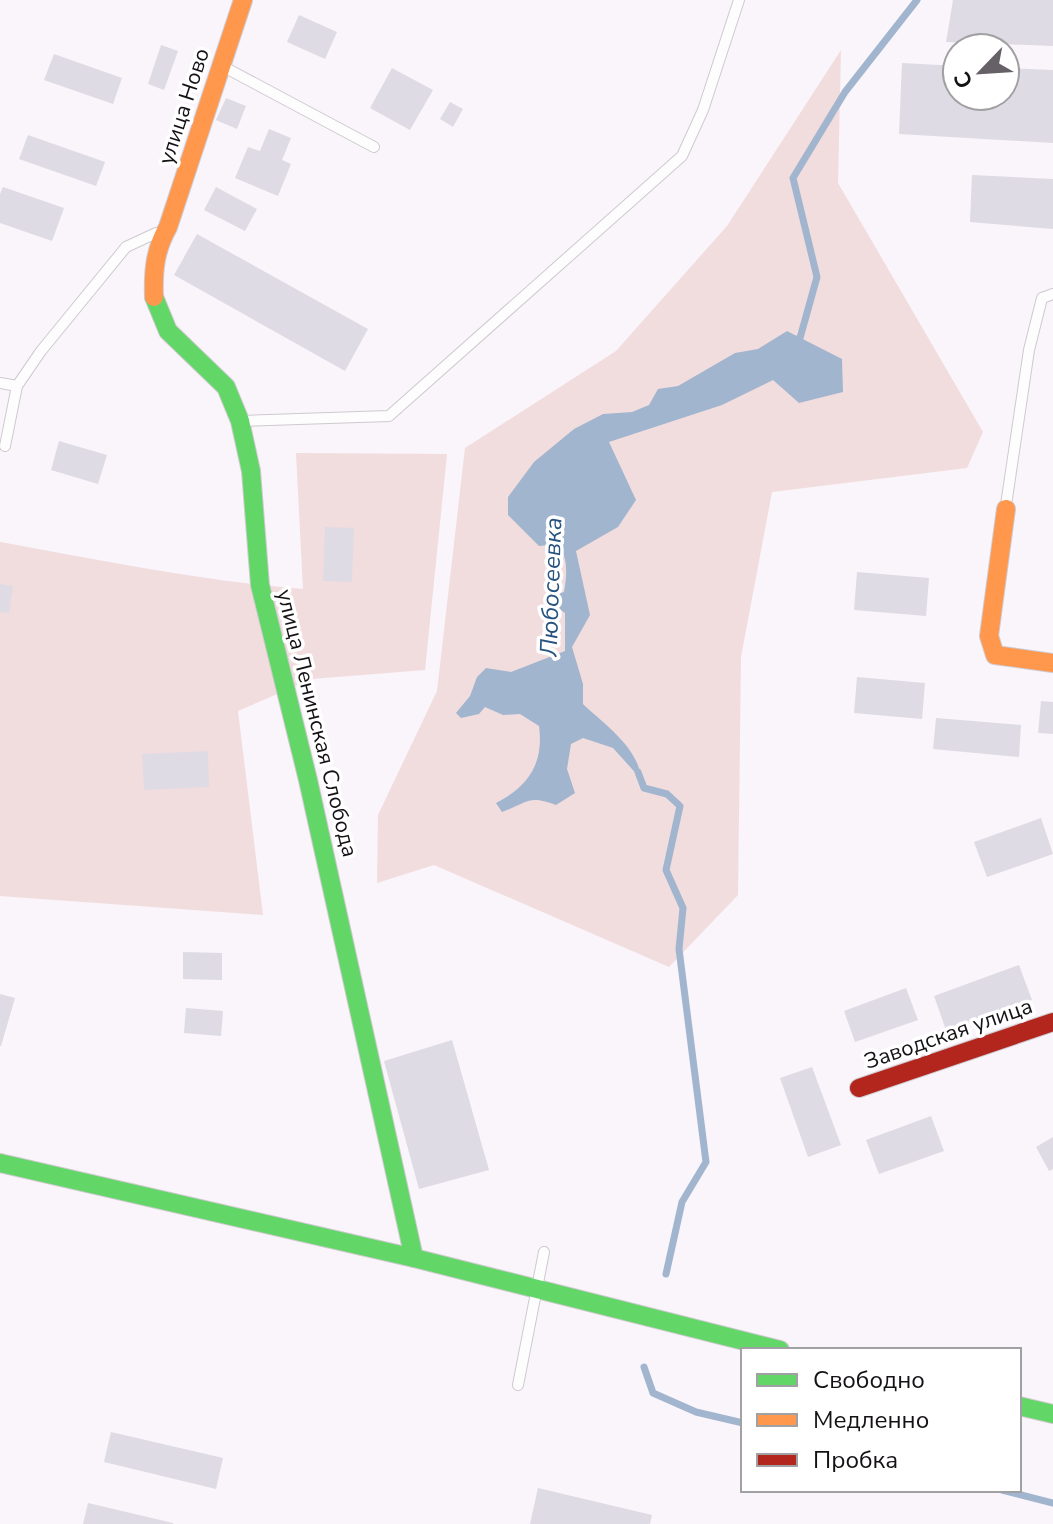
<svg xmlns="http://www.w3.org/2000/svg" width="1053" height="1524" viewBox="0 0 1053 1524" font-family="'Nunito Sans',sans-serif">
	<rect width="100%" height="100%" fill="#faf4fb"/>
	<g fill="#f1ddde">
		<path d="M841 50 838 183 983 432 967 468 772 492 741 657 738 895 669 967 434 865 377 883 378 815 437 691 465 448 616 351 727 226Z"/>
		<path d="M296 453 447 454 425 670 312 679 238 711 263 915 0 896V542C100 560 201 581 303 589Z"/>
	</g>
	<path fill="#a2b5ce" d="M787 331 842 359 843 392 799 403 773 380 722 405 609 442 636 500 618 527 576 551 590 615 572 647 583 684V704C604 724 639 748 641 779L613 748 583 738 571 744 567 769 575 793 556 805C528 794 527 803 502 812L496 803C529 786 544 763 539 726L520 714 503 715 485 707 479 714 461 718 456 713 470 696 477 677 486 668 511 672 565 651V613L550 602 549 596 564 592C567 574 568 560 559 544L539 546 508 515V497L534 462 574 429 603 414 632 412 649 405 658 389 678 386 735 353 758 349Z"/>
	<g fill="none" stroke-linecap="round" stroke-linejoin="round">
		<g stroke="#a2b5ce" stroke-width="7">
			<path d="M794 341 800 338 817 277 793 178 845 92 917 0"/>
			<path d="M638 772 644 788 667 794 680 806 666 870 683 908 679 949 706 1162 682 1202 666 1274"/>
			<path d="M644 1367 653 1393 696 1412 743 1423"/>
			<path d="M1002 1490 1053 1503"/>
		</g>
	</g>
	<g fill="#dedbe5">
		<path d="M953 0H1053V46L946 42Z"/>
		<path d="M299 15 337 32 325 59 287 42Z"/>
		<path d="M161 45 178 51 164 90 148 84Z"/>
		<path d="M54 54 122 78 113 104 44 80Z"/>
		<path d="M902 63 957 66V96H1005V68L1053 70V143L899 134Z"/>
		<path d="M392 68 433 90 410 130 370 108Z"/>
		<path d="M226 98 246 106 237 129 216 120Z"/>
		<path d="M450 102 463 109 453 127 440 119Z"/>
		<path d="M269 129 291 138 282 160 291 164 278 196 235 178 248 147 260 151Z"/>
		<path d="M28 135 105 162 96 186 19 159Z"/>
		<path d="M972 175 1053 179V229L970 222Z"/>
		<path d="M3 187 64 208 52 241 0 223V194Z"/>
		<path d="M216 187 257 209 245 231 204 210Z"/>
		<path d="M197 234 368 329 345 371 174 275Z"/>
		<path d="M59 441 107 455 98 484 51 470Z"/>
		<path d="M325 527 354 528 352 582 323 581Z"/>
		<path d="M857 572 929 578 926 616 854 610Z"/>
		<path d="M0 584 13 586 9 613 0 612Z"/>
		<path d="M857 677 925 683 922 719 854 713Z"/>
		<path d="M1041 701 1053 702V734L1038 733Z"/>
		<path d="M936 718 1021 725 1019 757 933 749Z"/>
		<path d="M208 751 209 787 144 790 142 754Z"/>
		<path d="M1041 818 1053 854 987 877 974 842Z"/>
		<path d="M183 952 222 953V980L183 979Z"/>
		<path d="M1019 965 1032 1000 946 1030 934 996Z"/>
		<path d="M906 988 918 1020 855 1042 844 1011Z"/>
		<path d="M0 994 15 998 1 1046H0Z"/>
		<path d="M186 1008 223 1011 221 1036 184 1033Z"/>
		<path d="M452 1040 489 1170 419 1189 384 1061Z"/>
		<path d="M812 1067 841 1145 808 1157 780 1078Z"/>
		<path d="M931 1116 944 1151 879 1174 866 1140Z"/>
		<path d="M1053 1137V1169L1049 1171 1036 1147Z"/>
		<path d="M111 1432 223 1458 216 1489 104 1462Z"/>
		<path d="M538 1488 652 1515 650 1524H530Z"/>
		<path d="M88 1503 173 1523V1524H83Z"/>
	</g>
	<g fill="none" stroke-linecap="round" stroke-linejoin="round">
		<defs>
			<g id="lane">
				<path d="M224 67 374 147"/>
				<path d="M0 383 17 386 41 351 126 247 156 233"/>
				<path d="M242 421 389 416 682 156 703 110 739 0"/>
				<path d="M5 446 17 386"/>
				<path d="M1006 505 1029 350 1042 298 1053 294"/>
				<path d="M518 1385 544 1252"/>
			</g>
			<g id="fast">
				<path d="M154 297 168 331 226 387 240 421 251 471 260 585 308 780 414 1258"/>
				<path d="M0 1163 414 1258 780 1350"/>
				<path d="M1019 1406 1053 1414"/>
			</g>
			<g id="slow">
				<path d="M154 297C153 271 155 250 168 227L243 0"/>
				<path d="M1006 509 989 636 995 655 1053 663"/>
			</g>
			<path id="jam" d="M859 1088 1053 1022"/>
		</defs>
		<use href="#lane" stroke="#cecacf" stroke-width="12"/>
		<use href="#fast" stroke="#cecacf" stroke-width="20"/>
		<use href="#slow" stroke="#cecacf" stroke-width="20"/>
		<use href="#jam" stroke="#cecacf" stroke-width="20"/>
		<use href="#lane" stroke="#fefdfe" stroke-width="10"/>
		<use href="#fast" stroke="#63d668" stroke-width="18"/>
		<use href="#slow" stroke="#ff974d" stroke-width="18"/>
		<use href="#jam" stroke="#b3261e" stroke-width="18"/>
	</g>
	<g text-anchor="middle" stroke-width="7" stroke-linejoin="round" paint-order="stroke">
		<g font-size="22" fill="#151216" stroke="#fff">
			<text transform="translate(183 106) rotate(-72)" y="8">улица Ново</text>
			<text transform="translate(318 723) rotate(76)" y="8">улица Ленинская Слобода</text>
			<text transform="translate(948 1033) rotate(-19)" y="8">Заводская улица</text>
		</g>
		<g font-size="24" font-style="italic" fill="#28537f" stroke="#fff">
			<text transform="translate(551 587) rotate(-88)" y="8">Любосеевка</text>
		</g>
	</g>
	<rect x="741" y="1348" width="280" height="144" fill="#ffffff" stroke="#a1a0a2" stroke-width="2"/>
	<rect x="757" y="1374" width="40" height="12" fill="#63d668" stroke="#a1a0a2" stroke-width="2"/>
	<text x="813" y="1388" font-size="24" fill="#151216">Свободно</text>
	<rect x="757" y="1414" width="40" height="12" fill="#ff974d" stroke="#a1a0a2" stroke-width="2"/>
	<text x="813" y="1428" font-size="24" fill="#151216">Медленно</text>
	<rect x="757" y="1454" width="40" height="12" fill="#b3261e" stroke="#a1a0a2" stroke-width="2"/>
	<text x="813" y="1468" font-size="24" fill="#151216">Пробка</text>
	<g transform="translate(981 72) rotate(245)"><circle r="38" fill="#ffffff" stroke="#a1a0a2" stroke-width="2"/>
	<path d="M0-6L14 30L0 20L-14 30Z" fill="#656166"/>
	<text y="-12" font-size="22" font-weight="bold" text-anchor="middle" fill="#151216">С</text>
	</g>
</svg>
